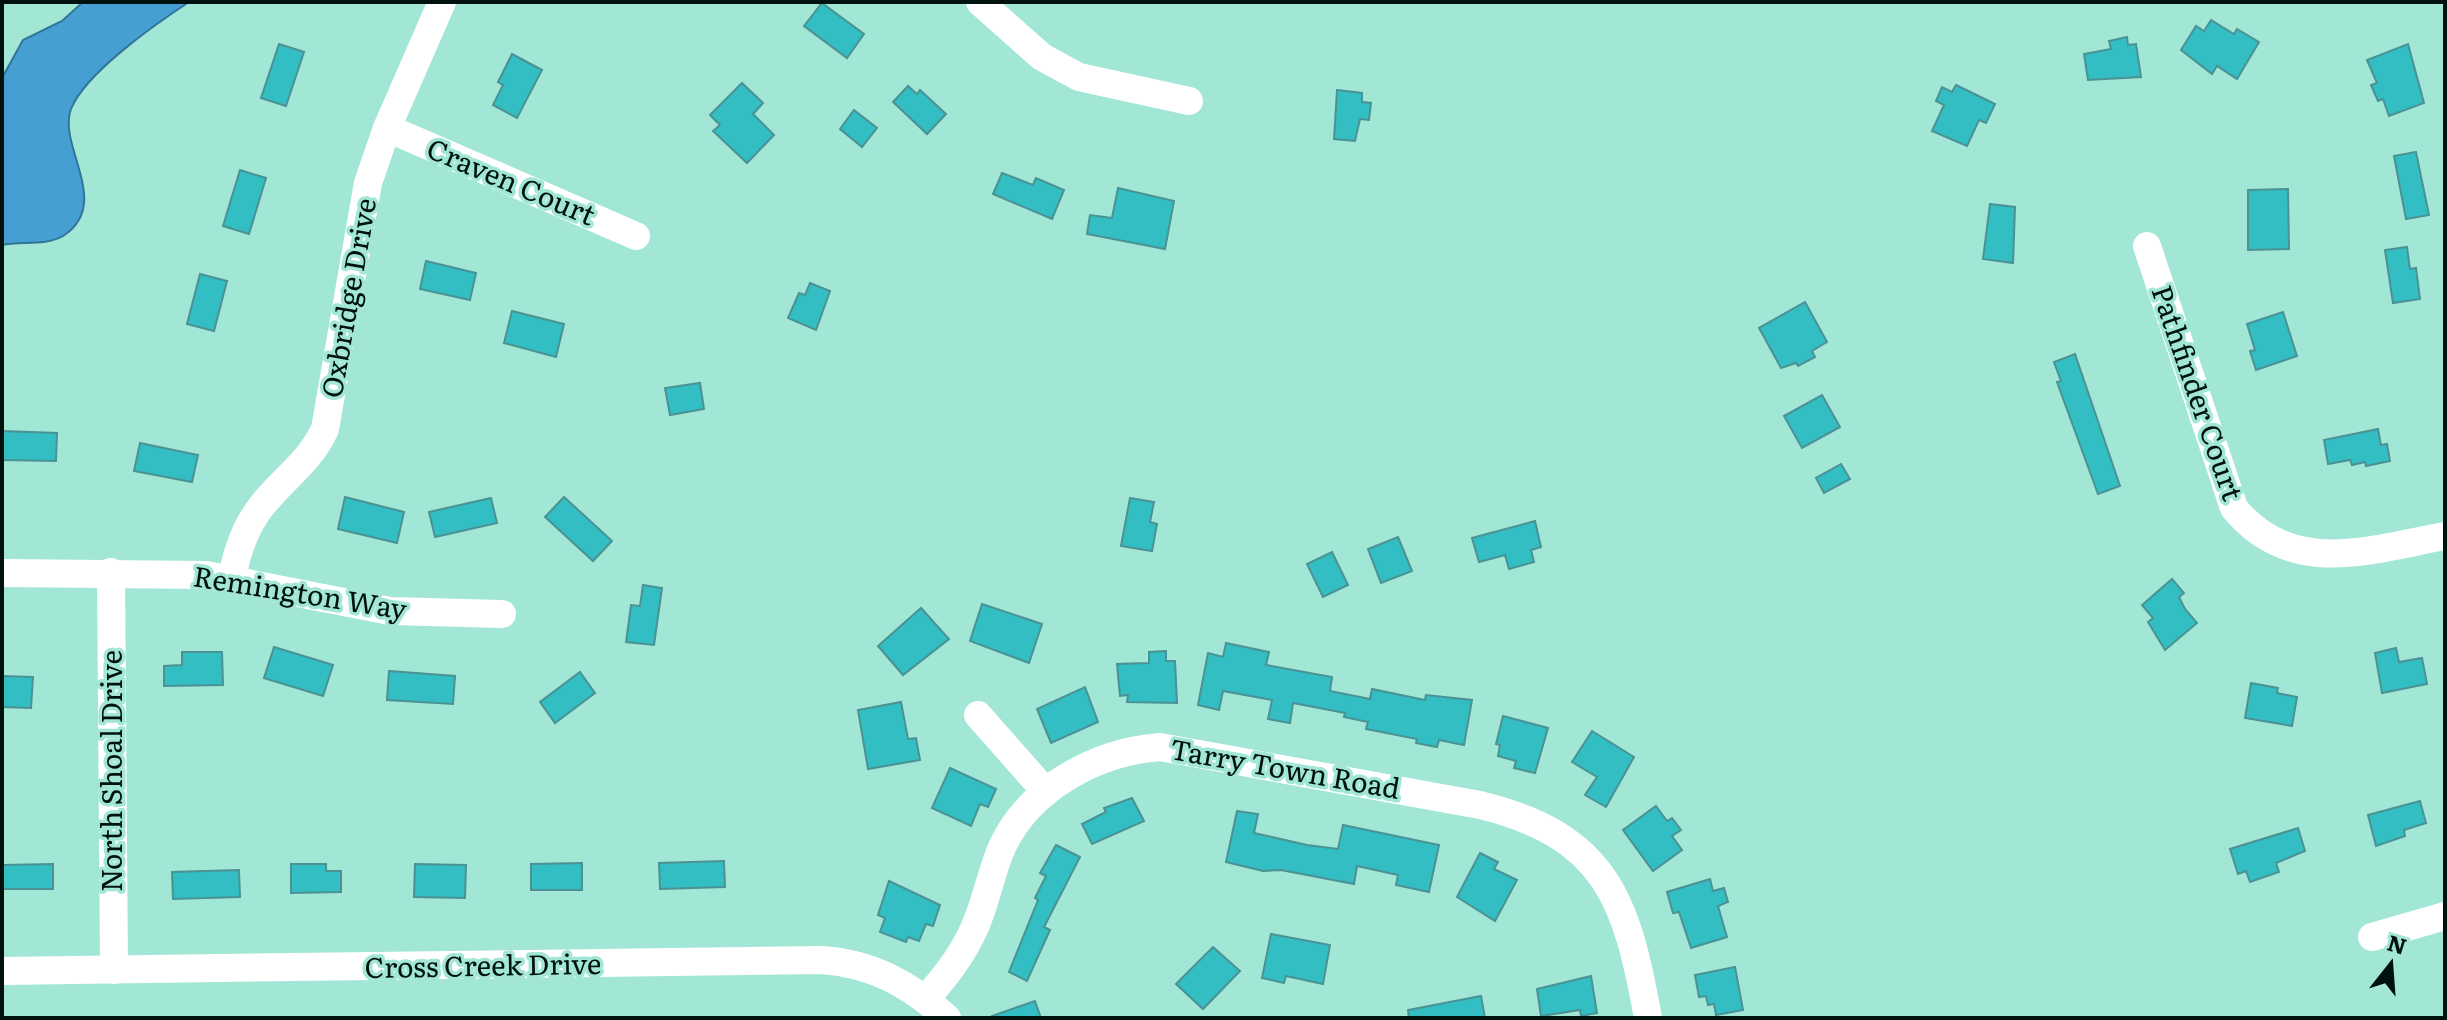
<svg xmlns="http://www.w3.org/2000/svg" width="2447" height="1020" viewBox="0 0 2447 1020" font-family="Literata,serif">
	<rect width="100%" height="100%" fill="#a2e6d5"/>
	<path fill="#469fd3" stroke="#317598" stroke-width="2" d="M83 2H189C157 23 85 73 71 109 57 146 113 204 63 236 46 246 21 241 2 245V78L23 40 62 21Z"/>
	<g fill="#32bec2" stroke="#4a9294" stroke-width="2">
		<path d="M822 3 864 34 847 58 804 26Z"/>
		<path d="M2211 20 2234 34 2237 29 2259 42 2237 79 2217 66 2212 74 2181 50 2196 26 2204 31Z"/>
		<path d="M2127 37 2128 45 2136 44 2141 77 2088 80 2084 54 2111 49 2109 41Z"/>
		<path d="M279 44 304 52 286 106 261 98Z"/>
		<path d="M2408 44 2424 103 2389 116 2383 99 2378 101 2371 85 2377 83 2367 60Z"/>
		<path d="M512 54 542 70 517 118 493 105 503 85 498 82Z"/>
		<path d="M742 83 763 103 753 114 774 135 747 163 713 131 720 125 710 115Z"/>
		<path d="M1956 85 1995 104 1986 123 1979 120 1967 146 1932 131 1944 105 1936 101 1942 87 1952 92Z"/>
		<path d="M908 86 917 94 920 90 946 114 927 134 893 102Z"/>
		<path d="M1337 90 1362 93V102L1371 103 1369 120 1360 119 1355 141 1334 139Z"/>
		<path d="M854 110 877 128 862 147 840 129Z"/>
		<path d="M2416 152 2429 215 2406 219 2394 156Z"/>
		<path d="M240 170 266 178 249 234 223 226Z"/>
		<path d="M1002 173 1033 185 1036 178 1064 190 1052 219 993 194Z"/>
		<path d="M1118 188 1174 201 1165 249 1087 234 1090 215 1112 218Z"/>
		<path d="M2288 189 2289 249 2248 250V190Z"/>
		<path d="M1990 204 2015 207 2013 263 1983 259Z"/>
		<path d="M2407 247 2410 269 2416 268 2420 299 2393 303 2385 250Z"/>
		<path d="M426 261 476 273 470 300 420 289Z"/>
		<path d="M200 274 227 281 214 331 187 324Z"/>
		<path d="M810 283 830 291 816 330 788 318 799 293 805 295Z"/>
		<path d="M1805 302 1827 342 1812 351 1815 357 1798 366 1796 363 1781 368 1759 328Z"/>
		<path d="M512 311 564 324 556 357 504 343Z"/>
		<path d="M2283 312 2297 356 2256 370 2250 351 2255 350 2247 324Z"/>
		<path d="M2075 354 2120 486 2098 494 2057 382 2061 381 2054 362Z"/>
		<path d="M700 383 704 409 670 415 665 388Z"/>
		<path d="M1822 395 1840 427 1802 448 1784 416Z"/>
		<path d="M2378 429 2381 445 2387 444 2390 461 2366 466 2365 462 2352 465 2350 460 2328 464 2324 440Z"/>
		<path d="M2 431 57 433 56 461 2 460Z"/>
		<path d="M140 443 198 455 192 482 134 471Z"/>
		<path d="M1841 464 1850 479 1824 493 1816 478Z"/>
		<path d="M345 497 404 512 397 543 338 529Z"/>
		<path d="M564 497 612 541 593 561 545 517Z"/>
		<path d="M491 498 497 523 435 537 429 512Z"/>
		<path d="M1130 498 1154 502 1150 522 1157 524 1152 551 1121 546Z"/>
		<path d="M1535 521 1541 547 1531 550 1534 562 1509 569 1505 555 1479 562 1472 538Z"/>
		<path d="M1398 537 1412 571 1381 583 1368 549Z"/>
		<path d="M1332 552 1348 585 1323 597 1307 564Z"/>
		<path d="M2172 579 2184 593 2179 597 2185 609 2197 623 2165 650 2148 622 2153 618 2142 605Z"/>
		<path d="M643 585 662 588 654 645 626 642 631 605 640 606Z"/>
		<path d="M982 604 1042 624 1029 663 970 641Z"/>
		<path d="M921 608 949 639 903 675 878 646Z"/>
		<path d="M1226 643 1269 652 1266 665 1332 677 1330 691 1370 699 1372 689 1425 700 1426 695 1472 700 1464 745 1439 740 1437 747 1416 743 1417 739 1366 729 1368 722 1344 717 1345 713 1293 703 1290 723 1268 719 1272 700 1223 691 1219 710 1198 705 1208 653 1223 657Z"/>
		<path d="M274 647 333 665 323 696 264 678Z"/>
		<path d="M2396 648 2399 662 2422 658 2427 684 2382 693 2375 653Z"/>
		<path d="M1166 651V661H1175L1177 703 1127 702 1128 695 1120 696 1117 664 1149 663V652Z"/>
		<path d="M182 652H222L223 685 164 686V666L182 665Z"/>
		<path d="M389 671 455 676 453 704 387 700Z"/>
		<path d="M580 672 595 693 555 723 540 702Z"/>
		<path d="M2 676 33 677 31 708 2 707Z"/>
		<path d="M2251 683 2278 688 2277 693 2297 697 2292 726 2245 718Z"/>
		<path d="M1085 687 1098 722 1051 743 1037 709Z"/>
		<path d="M901 702 908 739 916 738 920 760 868 769 858 710Z"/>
		<path d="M1503 716 1548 728 1535 773 1514 768 1516 761 1498 756 1500 745 1496 744Z"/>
		<path d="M1592 731 1634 757 1606 807 1585 795 1597 777 1572 762Z"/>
		<path d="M950 768 996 789 988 807 980 804 971 826 932 808Z"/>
		<path d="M1132 798 1144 821 1092 844 1082 824 1106 812 1104 808Z"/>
		<path d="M2420 801 2426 823 2404 830 2405 836 2376 846 2368 815Z"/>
		<path d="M1656 806 1667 821 1672 818 1681 830 1672 836 1682 850 1653 871 1623 830Z"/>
		<path d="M1237 811 1258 814 1254 833 1307 845 1338 849 1343 825 1439 845 1429 892 1396 885 1398 875 1357 866 1354 884 1281 870 1263 871 1226 862Z"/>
		<path d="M2298 828 2305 851 2276 863 2279 872 2250 882 2246 871 2238 874 2230 849Z"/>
		<path d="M1056 845 1080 857 1044 927 1050 930 1027 981 1009 972 1038 900 1035 898 1046 876 1040 873Z"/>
		<path d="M1480 853 1498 862 1494 869 1517 880 1495 921 1457 897Z"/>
		<path d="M724 861 725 887 660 889 659 863Z"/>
		<path d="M582 863V890H531V864Z"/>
		<path d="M53 864V889H2V865Z"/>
		<path d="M291 864H326V871H341V892L291 893Z"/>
		<path d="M415 864 466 865 465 898 414 897Z"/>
		<path d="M239 870 240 897 173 899 172 872Z"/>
		<path d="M1710 879 1713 891 1724 888 1728 902 1718 906 1727 937 1691 948 1679 912 1673 913 1667 892Z"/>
		<path d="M889 881 940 905 933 926 926 924 919 941 908 937 906 942 880 932 885 918 878 915Z"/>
		<path d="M1271 934 1330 945 1323 984 1286 976 1284 983 1262 978Z"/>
		<path d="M1213 947 1240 971 1203 1009 1176 984Z"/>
		<path d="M1735 967 1743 1010 1716 1015 1714 1004 1708 1005 1706 996 1699 997 1695 975Z"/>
		<path d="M1591 976 1597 1013 1581 1016 1580 1010 1541 1016 1537 989Z"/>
		<path d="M1481 996 1485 1018H1409L1408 1010Z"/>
		<path d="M1035 1001 1041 1018H993L992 1016Z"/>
	</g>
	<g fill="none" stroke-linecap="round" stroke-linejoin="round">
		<g stroke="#fff" stroke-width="28">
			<path d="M980 2 1042 57 1079 77 1189 101"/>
			<path d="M387 128 636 236"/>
			<path d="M2147 246 2234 508C2291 578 2369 550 2445 536"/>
			<path d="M111 572 114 970"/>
			<path d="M2 573 206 575 390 611 502 614"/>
			<path d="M232 578C238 545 249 517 273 493 293 471 312 457 325 429L368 183 387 128 442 2"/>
			<path d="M978 715 1046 792"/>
			<path d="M2372 937 2445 916"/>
			<path d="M2 971 821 960C871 963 910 984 947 1018"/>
			<path d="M926 999C942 980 958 961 969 939 985 910 989 877 1002 847 1030 787 1097 752 1160 747L1480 805C1607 836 1627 901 1648 1018"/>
		</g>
	</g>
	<g text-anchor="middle" stroke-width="7" stroke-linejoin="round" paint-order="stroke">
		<g font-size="28" fill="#00120d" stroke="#a2e6d5">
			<text transform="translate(511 182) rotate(23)" y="10">Craven Court</text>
			<text transform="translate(349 298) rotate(-80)" y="10">Oxbridge Drive</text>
			<text transform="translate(2197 393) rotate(71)" y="10">Pathfinder Court</text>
			<text transform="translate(300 593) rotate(9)" y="10">Remington Way</text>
			<text transform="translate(1285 769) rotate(10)" y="10">Tarry Town Road</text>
			<text transform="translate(112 771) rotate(-90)" y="10">North Shoal Drive</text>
			<text transform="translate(483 966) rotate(-1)" y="10">Cross Creek Drive</text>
		</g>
	</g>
	<rect width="2447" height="1020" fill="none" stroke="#00120d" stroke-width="8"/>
	<g transform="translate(2391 964) rotate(17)" stroke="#a2e6d5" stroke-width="6" paint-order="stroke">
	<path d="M0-6L14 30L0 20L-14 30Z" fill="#00120d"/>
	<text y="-12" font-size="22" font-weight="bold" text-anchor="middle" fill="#00120d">N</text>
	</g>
</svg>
